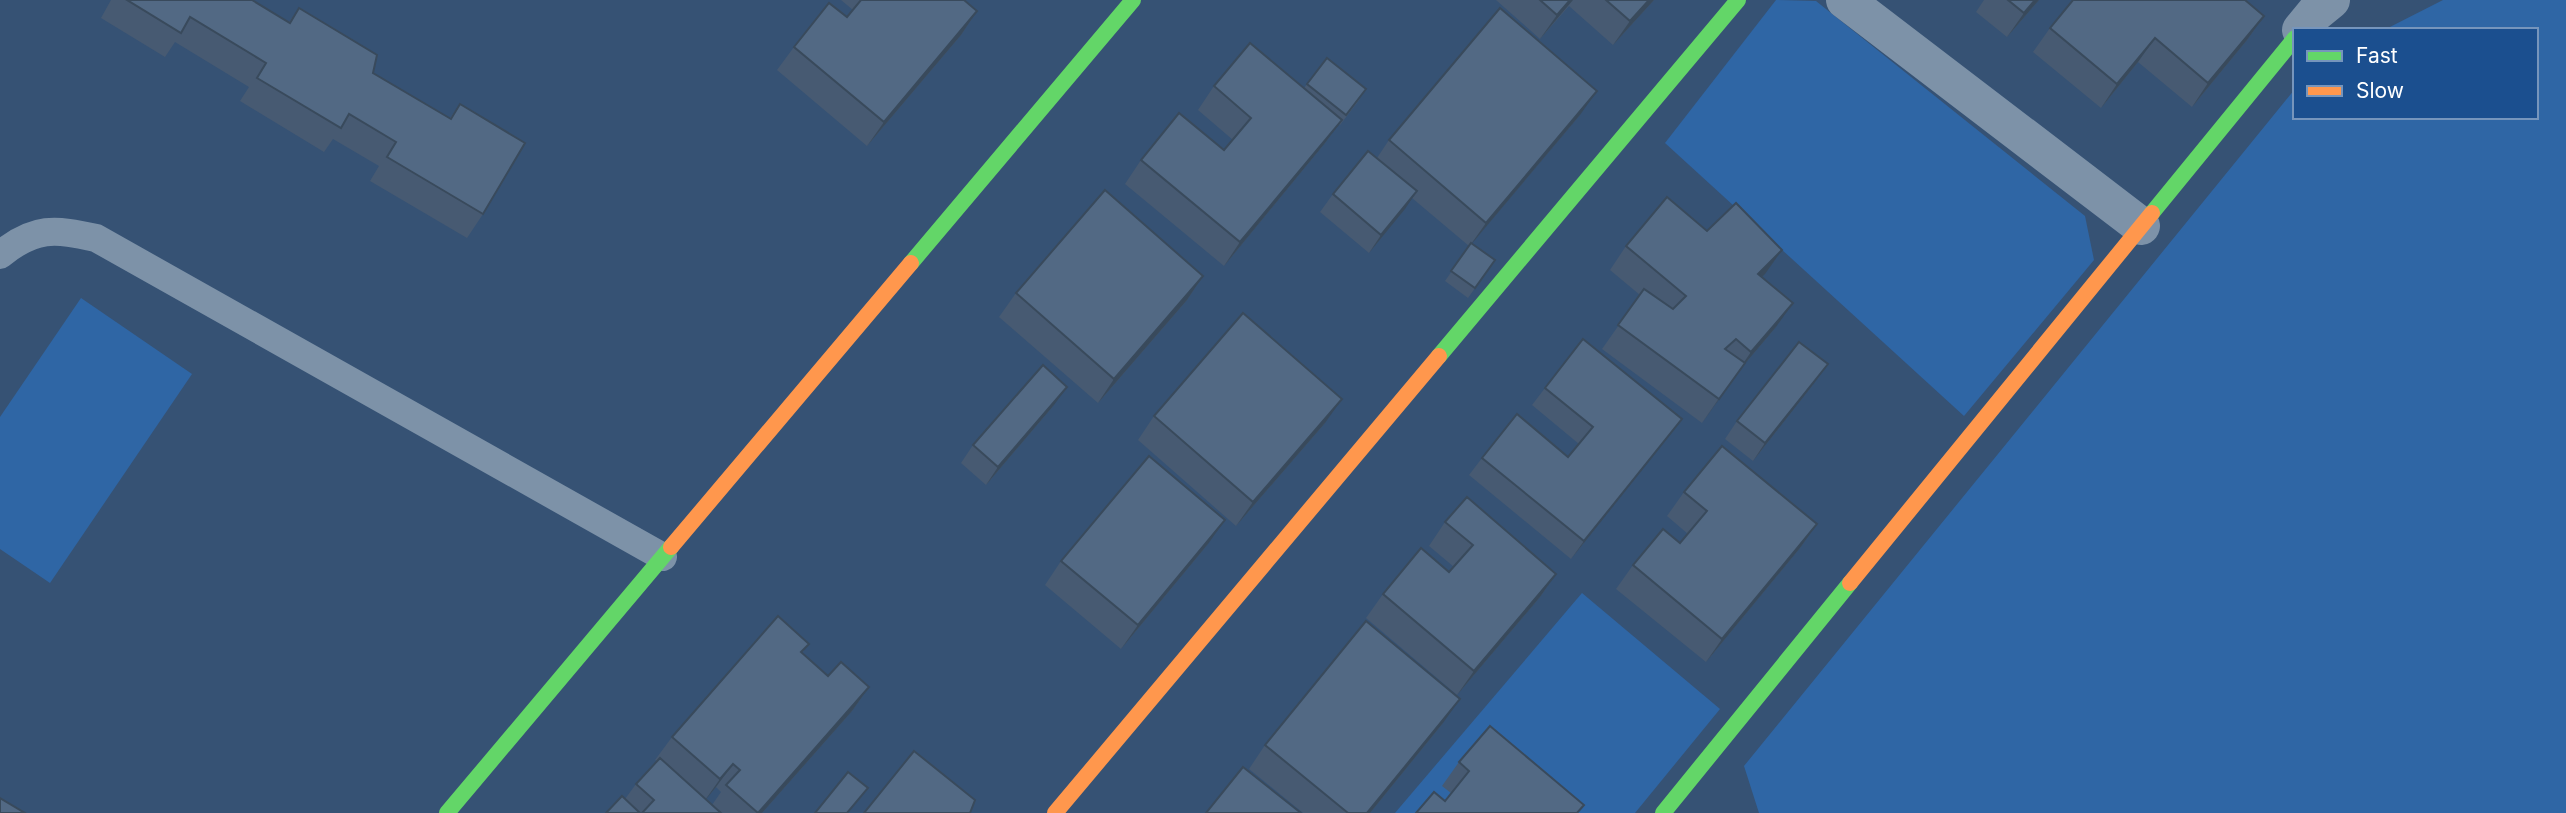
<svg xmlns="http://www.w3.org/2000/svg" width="2566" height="813" viewBox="0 0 2566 813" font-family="Inter,sans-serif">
	<rect width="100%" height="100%" fill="#365274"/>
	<g fill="#2f66a5">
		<path d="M1776 0 1816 1 2085 216 2094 260 1964 416 1665 143Z"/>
		<path d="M2443 0H2566V813H1759L1744 766 2295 89V117H2536V30H2384Z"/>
		<path d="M81 298 192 374 50 583 0 549V417Z"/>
		<path d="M1582 593 1720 709 1635 813H1395Z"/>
	</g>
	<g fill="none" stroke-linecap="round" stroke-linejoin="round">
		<path stroke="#7d92a8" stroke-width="28" d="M0 255C35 226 55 229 96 238L663 557"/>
		<g stroke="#7d92a8" stroke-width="38">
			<path d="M1845 0 2141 226"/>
			<path d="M2301 30 2315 13 2331 0"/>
		</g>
		<g stroke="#63d668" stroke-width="16">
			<path d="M2152 213 2295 38"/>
			<path d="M911 263 1133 0"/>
			<path d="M1439 356 1738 0"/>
			<path d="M447 813 671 547"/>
			<path d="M1663 813 1850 583"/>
		</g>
		<g stroke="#ff974d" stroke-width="16">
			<path d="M671 547 911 263"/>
			<path d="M1850 583 2152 213"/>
			<path d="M1055 813 1439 356"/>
		</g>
	</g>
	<g fill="#475a72" fill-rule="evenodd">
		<path d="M111 0H252L289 22 299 8 373 73 450 118 460 104 483 214 467 238 370 181 379 166 333 139 324 152 240 101 249 87 175 42 165 57 101 18Z"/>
		<path d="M841 0H964L977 11 961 35 867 146 777 70 794 47 847 17 853 10Z"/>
		<path d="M1496 0H1654L1613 45 1569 6 1540 39Z"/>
		<path d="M1984 0H2039L2007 37 1976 12Z"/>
		<path d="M2264 16 2247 40 2192 107 2138 62 2101 108 2033 52 2050 28Z"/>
		<path d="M1327 58 1360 99 1340 125 1339 124 1325 143 1224 266 1125 184 1141 160 1224 150 1233 140 1198 110 1214 86 1304 88Z"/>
		<path d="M1580 115 1471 244 1495 260 1468 298 1445 281 1469 246 1412 198 1369 253 1320 212 1333 194 1377 158 1389 140Z"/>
		<path d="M1707 231 1782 250 1762 277 1776 327 1743 366 1702 423 1602 349 1640 295 1610 270 1626 246Z"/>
		<path d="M1203 276 1187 300 1098 403 999 317 1016 293Z"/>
		<path d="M1828 364 1815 382 1753 461 1725 439 1737 421Z"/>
		<path d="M1545 388 1669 436 1571 559 1469 475 1482 458 1568 457 1579 444 1532 405Z"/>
		<path d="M1054 405 986 485 961 463 973 445Z"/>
		<path d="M1154 416 1325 423 1236 526 1138 440Z"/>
		<path d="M1684 492 1817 524 1800 548 1706 662 1616 589 1633 565 1680 543 1688 534 1667 516Z"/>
		<path d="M1445 522 1556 574 1540 597 1457 695 1366 618 1383 594 1449 572 1454 567 1429 546Z"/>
		<path d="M1208 544 1121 649 1045 585 1061 561Z"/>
		<path d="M809 644 802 653 828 676 869 687 852 711 762 813H606L625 799 636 784 657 761 655 760 672 737ZM716 787 721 792 712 805 706 799Z"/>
		<path d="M1443 723 1370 813H1303L1249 769 1265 745Z"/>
		<path d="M1459 762 1584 805 1445 801 1451 793 1442 786Z"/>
	</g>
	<g fill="#394a5c">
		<path d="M1570 0H1573L1540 39 1557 15Z"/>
		<path d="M1649 0H1654L1613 45 1630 21Z"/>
		<path d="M2035 0H2039L2007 37 2024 13Z"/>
		<path d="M977 11 961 35 867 146 884 122Z"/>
		<path d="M2264 16 2247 40 2192 107 2208 83Z"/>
		<path d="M2155 38 2138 62 2101 108 2117 84Z"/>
		<path d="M1597 91 1580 115 1469 247 1486 223Z"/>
		<path d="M1342 120 1325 143 1224 266 1240 242Z"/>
		<path d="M1417 191 1405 209 1369 253 1381 235Z"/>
		<path d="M1782 250 1765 274 1741 298 1758 274Z"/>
		<path d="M1203 276 1187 300 1098 403 1114 379Z"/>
		<path d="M1793 303 1776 327 1743 366 1702 423 1751 352Z"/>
		<path d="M1828 364 1815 382 1753 461 1765 443Z"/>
		<path d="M1067 387 1054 405 986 485 998 467Z"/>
		<path d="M1342 399 1325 423 1236 526 1253 502Z"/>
		<path d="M1682 419 1669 436 1571 559 1584 541Z"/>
		<path d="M1225 520 1208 544 1121 649 1138 625Z"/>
		<path d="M1817 524 1800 548 1706 662 1722 639Z"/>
		<path d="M1556 574 1540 597 1457 695 1474 671Z"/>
		<path d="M869 687 852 711 762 813H758Z"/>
		<path d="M1460 699 1443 723 1370 813H1367Z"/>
		<path d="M733 764 716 787 703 803 720 779Z"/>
	</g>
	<g fill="#526984" stroke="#394a5c" stroke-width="2">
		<path d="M127 0H252L290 23 299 8 377 55 373 73 451 119 460 104 525 143 483 214 387 157 396 142 349 114 341 128 257 78 266 63 190 17 181 33Z"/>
		<path d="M861 0H964L977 11 884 122 794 47 829 3 847 17Z"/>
		<path d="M1540 0H1570L1557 15Z"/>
		<path d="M1606 0H1649L1630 21Z"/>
		<path d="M2008 0H2035L2024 13Z"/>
		<path d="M2073 0H2245L2264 16 2208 83 2155 38 2117 84 2050 28Z"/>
		<path d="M1500 8 1597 91 1486 223 1389 140Z"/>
		<path d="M1250 43 1342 120 1240 242 1141 160 1179 113 1224 150 1251 118 1214 86Z"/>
		<path d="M1327 58 1366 89 1346 115 1307 84Z"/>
		<path d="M1368 151 1417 191 1381 235 1333 194Z"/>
		<path d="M1105 190 1203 276 1114 379 1016 293Z"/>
		<path d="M1667 197 1707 231 1736 203 1782 250 1758 274 1793 303 1751 352 1736 339 1725 349 1745 363 1719 399 1618 325 1644 289 1673 309 1686 296 1626 246Z"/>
		<path d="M1471 243 1495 260 1475 288 1451 271Z"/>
		<path d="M1243 313 1342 399 1253 502 1154 416Z"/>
		<path d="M1583 339 1682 419 1584 541 1482 458 1517 414 1568 457 1593 427 1545 388Z"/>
		<path d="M1799 342 1828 364 1765 443 1737 421Z"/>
		<path d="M1043 365 1067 387 998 467 973 445Z"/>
		<path d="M1722 446 1817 524 1722 639 1633 565 1663 529 1680 543 1707 511 1684 492Z"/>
		<path d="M1149 456 1225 520 1138 625 1061 561Z"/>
		<path d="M1467 497 1556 574 1474 671 1383 594 1421 548 1449 572 1473 545 1445 522Z"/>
		<path d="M778 616 809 644 801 652 828 676 841 662 869 687 758 813 726 785 740 770 733 764 720 779 672 737Z"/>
		<path d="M1366 621 1460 699 1367 813H1348L1265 745Z"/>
		<path d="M1490 726 1584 805 1577 813H1416L1434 792 1445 801 1469 771 1459 762Z"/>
		<path d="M914 751 975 800 970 813H864Z"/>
		<path d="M660 758 721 813H642L654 800 636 784Z"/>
		<path d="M1243 767 1301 813H1206Z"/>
		<path d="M848 772 868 788 847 813H815Z"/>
		<path d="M622 796 640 813H606Z"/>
		<path d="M0 798 25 813H0Z"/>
	</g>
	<rect x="2293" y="28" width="245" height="91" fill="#1b4f8f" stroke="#7695bc" stroke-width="2"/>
	<rect x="2307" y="51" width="35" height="10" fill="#63d668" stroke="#7695bc" stroke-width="2"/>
	<text x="2356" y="63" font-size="21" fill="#ffffff">Fast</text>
	<rect x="2307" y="86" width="35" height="10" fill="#ff974d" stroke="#7695bc" stroke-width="2"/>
	<text x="2356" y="98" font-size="21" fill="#ffffff">Slow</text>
</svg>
